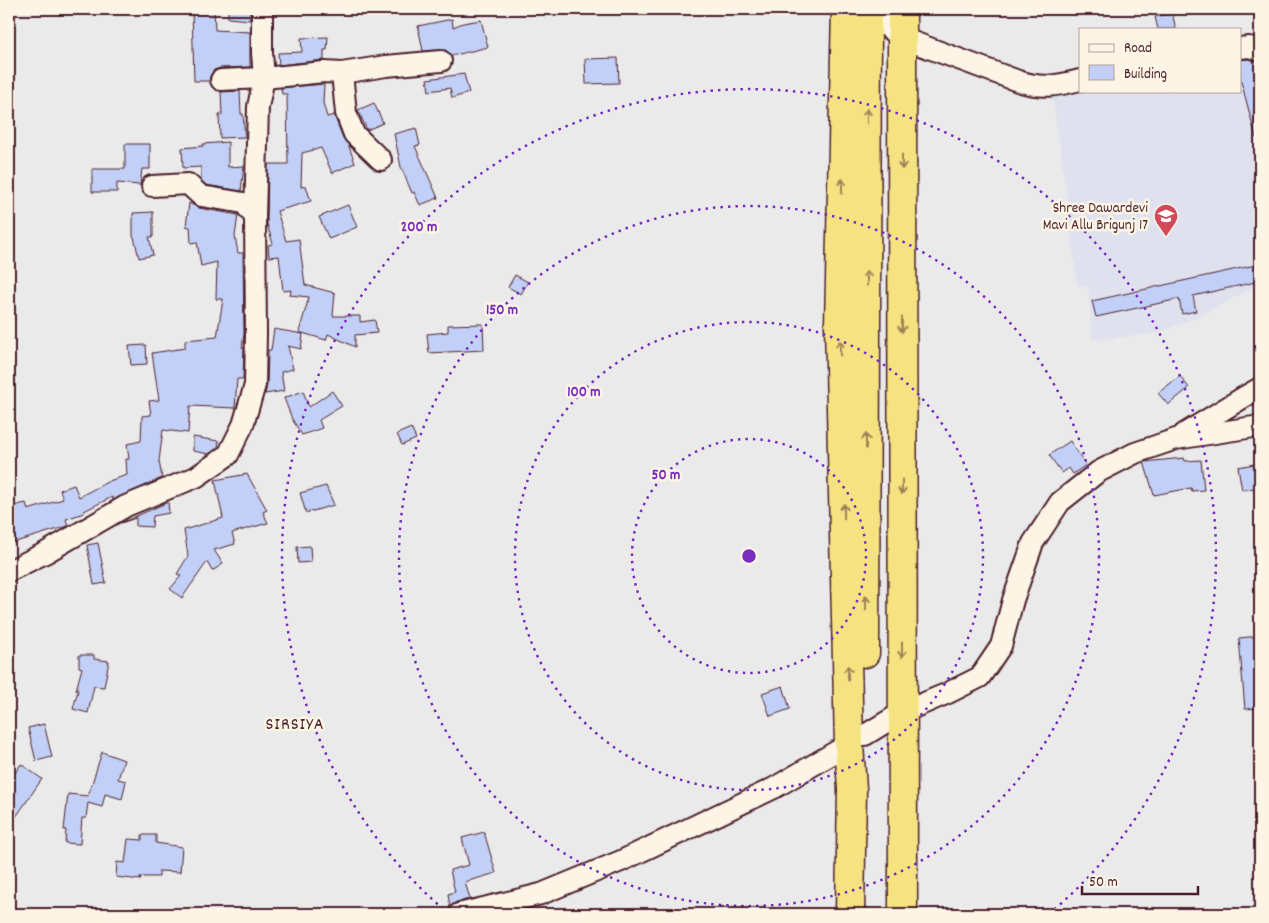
<svg xmlns="http://www.w3.org/2000/svg" width="1269" height="923" viewBox="0 0 1269 923" font-family="Dekko,sans-serif">
	<rect width="100%" height="100%" fill="#ebeaea"/>
	<filter id="ink" filterUnits="userSpaceOnUse"><feTurbulence type="fractalNoise" baseFrequency=".02" numOctaves="2"/><feDisplacementMap in="SourceGraphic" scale="10" xChannelSelector="R" yChannelSelector="G"/><feConvolveMatrix kernelMatrix="1 2 1 2 8 2 1 2 1" color-interpolation-filters="sRGB"/></filter>
	<g filter="url(#ink)">
		<path fill="#dfe2ee" d="M1240 52 1255 53 1260 73V284L1202 315 1159 333 1092 340 1088 287 1077 286 1066 190 1052 95 1080 88V91H1240Z"/>
		<g fill="#c2d0f7" stroke="#4a1f2b">
			<path d="M192 9H214L215 30 250 32V67L220 68 214 70 211 74 209 81H194Z"/>
			<path d="M228 9H250V20L228 18Z"/>
			<path d="M1172 13 1176 29H1158L1155 17Z"/>
			<path d="M452 19 453 27 463 23 481 20 488 47 451 56 446 50 423 51 418 26Z"/>
			<path d="M328 37 327 50H324V60L279 65 278 53 302 52 301 38Z"/>
			<path d="M618 58 619 83 586 84 585 59Z"/>
			<path d="M1248 59 1256 61 1260 80V138H1256L1240 77V60Z"/>
			<path d="M464 74 469 93 452 98 450 88 429 91 427 79Z"/>
			<path d="M324 84 323 103 327 117 334 115 343 138 348 144 355 163 332 173 321 148 302 153 301 187 306 186 311 201 277 211 286 241 299 239 305 285 335 293 333 316H360V322L375 320 377 333 355 335V347L328 334 326 340 299 332 309 297 290 295 291 290 283 291 279 256 269 257 268 245 273 244 267 224 268 164H288L287 94H282L281 88Z"/>
			<path d="M240 91 241 114H243L245 137 220 138 219 115H222L221 92Z"/>
			<path d="M374 103 383 123 367 130 358 110Z"/>
			<path d="M416 128 420 145 415 146 438 198 420 205 414 192 412 193 401 167 394 134Z"/>
			<path d="M228 142V167L244 166 241 191 206 185 201 180V167L183 168 182 148 203 146V144Z"/>
			<path d="M125 144H150V169H142L140 185 117 183V192H92V169H125Z"/>
			<path d="M189 203 199 208 238 215 235 236 238 253H243L244 334 242 348H244L243 379H237L235 408 190 406 188 433 163 430 159 461 162 478 113 500 112 497 84 511V513L66 519 68 526 9 544V507L26 503 28 510 63 499 60 490 74 485 79 497 109 481 127 475 126 459H129L127 444 141 441 142 416 151 415 149 401 159 400 152 353 185 348V340L217 337 223 299H216L217 262 201 266 197 242 191 243 190 227 186 226Z"/>
			<path d="M348 205 357 227 329 239 319 217Z"/>
			<path d="M153 212V237H149L153 255 139 258 134 237H133V213Z"/>
			<path d="M1260 264V281L1193 296 1196 311 1182 314 1179 299 1096 317 1092 301Z"/>
			<path d="M515 275 528 282 521 294 508 287Z"/>
			<path d="M483 324 484 350 429 353 427 334 448 332V325Z"/>
			<path d="M274 329 303 334 301 349 288 346 293 369 281 372 284 391 265 394 267 385 268 350H271Z"/>
			<path d="M146 345 147 364 131 365 129 346Z"/>
			<path d="M1180 376 1189 388 1168 405 1158 393Z"/>
			<path d="M303 391 309 407 332 391 342 406 319 420 322 428 302 435 292 419 284 398Z"/>
			<path d="M411 428 416 439 402 445 397 434Z"/>
			<path d="M193 437 219 441 218 447 209 454 193 451Z"/>
			<path d="M1070 441 1086 465 1073 474 1069 468 1062 473 1049 455Z"/>
			<path d="M1184 458 1185 461 1201 460 1204 490 1192 491 1191 488 1154 495 1144 462Z"/>
			<path d="M1260 463V487L1242 490 1238 467Z"/>
			<path d="M247 474 267 510 263 512 268 523 232 533 235 544 214 550 223 564 212 571 207 562 182 598 170 589 181 576 177 574 188 556 184 530 223 518 215 480Z"/>
			<path d="M326 486 334 505 306 513 300 493Z"/>
			<path d="M168 502 169 513 153 516 152 527 136 526V518L121 523Z"/>
			<path d="M98 543 106 583 94 585 87 545Z"/>
			<path d="M310 546 311 562 298 563 297 547Z"/>
			<path d="M1260 636V708L1245 709 1239 638Z"/>
			<path d="M79 655H94V659L109 661 104 687 94 686 88 713 73 709 78 690H76L82 668 79 667Z"/>
			<path d="M783 686 790 709 770 716 762 693Z"/>
			<path d="M44 724 52 757 36 761 28 728Z"/>
			<path d="M102 752 124 760 118 779 126 781 122 799 105 794 102 807 88 803 86 818H82L80 844 65 843 66 830H64L68 794 88 796Z"/>
			<path d="M21 764 42 779 9 827V782Z"/>
			<path d="M484 832 496 873 465 882 470 899 456 902 450 907 448 894 455 892 450 870 469 865 462 838Z"/>
			<path d="M142 835H156V843L182 847 180 872 159 871V877H140L141 880 116 877 117 862 125 863 128 839 142 840Z"/>
		</g>
		<g fill="none" stroke-linecap="round" stroke-linejoin="round">
			<defs>
				<g id="minor">
					<path d="M864 9 902 38 1018 81C1043 89 1055 86 1080 80"/>
					<path d="M1240 48 1249 47 1260 50"/>
					<path d="M342 73 346 113 354 134 381 160"/>
					<path d="M221 80 264 78 324 72 342 73 386 66 441 61"/>
					<path d="M152 186 188 184 201 196 244 203 255 217"/>
					<path d="M1184 434 1244 397 1260 388"/>
					<path d="M9 571 45 553 126 506 196 477 228 455 243 425 255 385 256 334 255 217 258 107 264 78 262 53V9"/>
					<path d="M865 735 901 713 948 693 980 677 1001 646 1013 600 1033 543 1060 502 1098 472 1135 453 1176 439 1260 426"/>
					<path d="M459 914 541 894 621 861 774 788 849 744"/>
				</g>
				<g id="highway">
					<path d="M846 9 839 325 849 744 852 789 850 914"/>
					<path d="M902 9 903 914"/>
					<path d="M865 653 867 9"/>
				</g>
			</defs>
			<use href="#minor" stroke="#4a1f2b" stroke-width="24"/>
			<use href="#highway" stroke="#4a1f2b" stroke-width="31"/>
			<use href="#minor" stroke="#fcf5e5" stroke-width="20"/>
			<use href="#highway" stroke="#f5e382" stroke-width="28"/>
		</g>
		<defs><path id="oneway-shaft" d="M-6 0H5M1.5-3L5.5 0L1.5 3" fill="none" stroke-width="1.6" stroke-linecap="round" stroke-linejoin="round" transform="scale(1.25)"/></defs>
		<g stroke="#a08156">
			<use href="#oneway-shaft" transform="translate(867 116) rotate(-90)"/>
			<use href="#oneway-shaft" transform="translate(902 162) rotate(90)"/>
			<use href="#oneway-shaft" transform="translate(842 186) rotate(-89)"/>
			<use href="#oneway-shaft" transform="translate(867 278) rotate(-90)"/>
			<use href="#oneway-shaft" transform="translate(902 325) rotate(90)"/>
			<use href="#oneway-shaft" transform="translate(840 348) rotate(-91)"/>
			<use href="#oneway-shaft" transform="translate(866 441) rotate(-90)"/>
			<use href="#oneway-shaft" transform="translate(902 487) rotate(90)"/>
			<use href="#oneway-shaft" transform="translate(844 511) rotate(-91)"/>
			<use href="#oneway-shaft" transform="translate(866 603) rotate(-90)"/>
			<use href="#oneway-shaft" transform="translate(902 650) rotate(90)"/>
			<use href="#oneway-shaft" transform="translate(848 673) rotate(-91)"/>
		</g>
	</g>
	<g fill="none" stroke="#7b2cbf" stroke-width="2.5" stroke-dasharray="2.5 5">
		<circle cx="749" cy="556" r="117"/>
		<circle cx="749" cy="556" r="234"/>
		<circle cx="749" cy="556" r="350"/>
		<path d="M449 914A467 467 0 1 1 1049 914"/>
	</g>
	<defs>
		<symbol id="school-pin" viewBox="-11 -11 22 30"><path d="M0 17L-7.5 6A9.5 9.5 0 1 1 7.5 6Z" fill="#d1495b" stroke="#fcf5e5"/><path d="M0-5L7-2L0 1L-7-2ZM-4 1L0 2.5L4 1V4Q0 6-4 4Z" fill="#fff"/></symbol>
	</defs>
	<g fill-rule="evenodd">
		<use href="#school-pin" x="1152" y="202" width="28" height="38"/>
	</g>
	<g text-anchor="middle" stroke-width="5" stroke-linejoin="round" paint-order="stroke">
		<g font-size="15" fill="#4a1f2b" stroke="#fcf5e5" text-anchor="end">
			<text x="1148" y="212">Shree Dawardevi<tspan x="1148" dy="17">Mavi Allu Brigunj 17</tspan></text>
		</g>
		<g font-size="18" letter-spacing="1" fill="#4a1f2b" stroke="#fcf5e5">
			<text x="295" y="729">SIRSIYA</text>
		</g>
	</g>
	<circle cx="749" cy="556" r="8" fill="#7b2cbf" stroke="#fcf5e5" stroke-width="2.5"/>
	<g font-size="15" text-anchor="middle" font-weight="bold" fill="#7b2cbf" stroke="#fcf5e5" stroke-width="5" stroke-linejoin="round" paint-order="stroke">
		<text x="419" y="231">200 m</text>
		<text x="502" y="314">150 m</text>
		<text x="584" y="396">100 m</text>
		<text x="666" y="479">50 m</text>
	</g>
	<rect width="1269" height="923" fill="none" stroke="#fcf5e5" stroke-width="30"/>
	<rect x="15" y="15" width="1239" height="893" fill="none" stroke="#4a1f2b" stroke-width="2" filter="url(#ink)"/>
	<rect x="1079" y="28" width="162" height="65" fill="#fcf5e5" stroke="#b59f9b"/>
	<rect x="1089" y="44" width="25" height="8" fill="#fcf5e5" stroke="#b59f9b"/>
	<text x="1124" y="52" font-size="15" fill="#4a1f2b">Road</text>
	<rect x="1089" y="65" width="25" height="15" fill="#c2d0f7" stroke="#b59f9b"/>
	<text x="1124" y="78" font-size="15" fill="#4a1f2b">Building</text>
	<path d="M1082 886v8h116v-8" fill="none" stroke="#4a1f2b" stroke-width="2.5"/>
	<text x="1089" y="886" font-size="15" fill="#4a1f2b" stroke="#fcf5e5" stroke-width="4" paint-order="stroke">50 m</text>
</svg>
